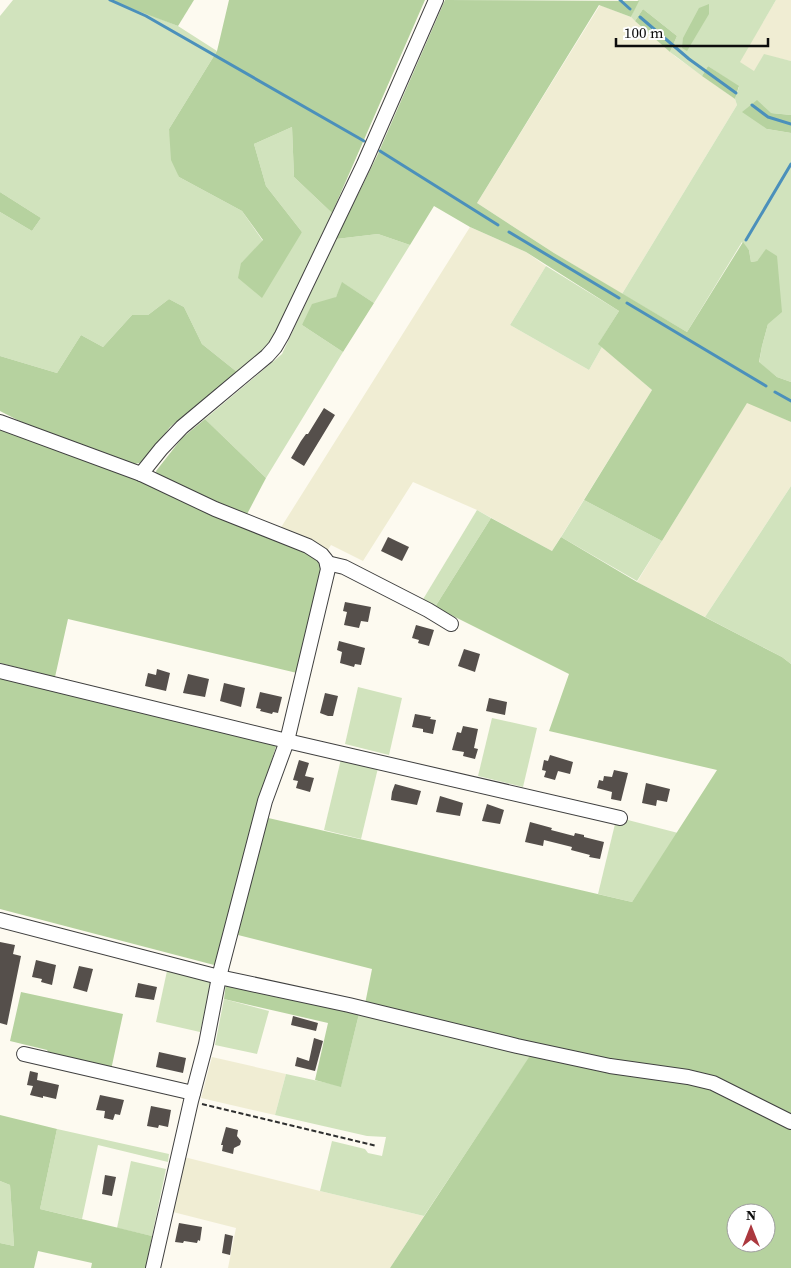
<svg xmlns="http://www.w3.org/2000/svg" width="791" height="1268" viewBox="0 0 791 1268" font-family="'Source Serif 4',serif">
	<rect width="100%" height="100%" fill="#fdfaf0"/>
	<g fill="#f0edd3">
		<path d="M776 0H791V61L764 55 754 72 739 62Z"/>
		<path d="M600 5 631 17 676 57 735 99 737 105 622 294 554 253 477 203Z"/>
		<path d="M470 227 526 252 546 266 510 325 589 370 602 347 652 390 552 551 477 510 413 482 363 561 331 545 326 553 280 529Z"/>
		<path d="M747 402 791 422V486L705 617 637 582Z"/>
		<path d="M212 1057 286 1074 275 1115 201 1098Z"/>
		<path d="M184 1157 320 1191 424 1216 390 1268H228L236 1228 173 1212Z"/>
	</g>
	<g fill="#d1e3bd">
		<path d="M13 0H109L146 13 178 26 217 51 169 129 179 177 242 211 263 241 241 263 302 232 266 186 254 144 292 127 294 177 332 213 270 344 237 372 202 344 184 307 169 299 148 315H132L103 347 81 335 57 373 0 356V212L32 231 41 218 0 192V16Z"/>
		<path d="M638 0H776L740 62 754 71 764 54 791 61V115L771 113 767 129 791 133V382L777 377 759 363 762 346 768 324 766 250 757 261 751 262 749 250 742 242 687 332 622 294 737 105 735 99 739 87 708 66 702 76 670 52 677 36 643 9 635 21 631 17Z"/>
		<path d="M378 234 410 245 374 303 343 283 336 297 302 325 343 352 266 478 205 419 282 354 336 239Z"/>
		<path d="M546 266 619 311 599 343 602 347 589 370 510 325Z"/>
		<path d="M791 486V664L782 657 705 617Z"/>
		<path d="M584 500 662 541 637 581 561 537Z"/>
		<path d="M477 510 491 518 435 607 422 601Z"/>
		<path d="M358 687 402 698 389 755 345 744Z"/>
		<path d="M492 718 537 728 523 787 478 776Z"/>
		<path d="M341 759 378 768 361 839 324 830Z"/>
		<path d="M624 819 678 833 632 902 598 894 615 824Z"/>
		<path d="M167 971 212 982 200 1032 156 1022Z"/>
		<path d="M224 999 269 1011 257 1054 215 1045Z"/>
		<path d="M359 1014 533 1052 424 1216 320 1191 332 1141 365 1149 368 1153 382 1156 386 1137 367 1136 275 1115 286 1074 341 1086Z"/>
		<path d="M57 1129 169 1154 168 1162 98 1145 82 1219 40 1209Z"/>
		<path d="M131 1161 166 1169 152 1236 117 1228Z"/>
		<path d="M0 1181 10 1185 14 1246 0 1243Z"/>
	</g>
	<g fill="#b6d29f" fill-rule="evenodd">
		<path d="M109 0H194L178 26Z"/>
		<path d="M229 0H425L332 213 294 177 292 127 254 144 266 186 302 232 262 298 238 278 241 263 263 240 242 211 179 177 171 160 169 129 217 51Z"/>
		<path d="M445 0 639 1 631 17 599 5 477 203 554 253 687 332 743 242 749 250 751 262 757 261 766 249 777 256 782 312 768 324 762 346 759 362 777 377 791 382V422L747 403 662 541 584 500 652 390 598 344 619 311 526 252 470 227 434 206 410 245 378 234 336 239 377 156Z"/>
		<path d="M709 4V14L687 51 682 48 683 38 699 8Z"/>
		<path d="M643 9 677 36 670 52 635 21Z"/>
		<path d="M708 66 739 86 735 99 702 76Z"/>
		<path d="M757 100 771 113 791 115V133L767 129 742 112Z"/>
		<path d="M0 192 41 218 32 231 0 212Z"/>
		<path d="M342 282 374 303 343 352 302 325 312 304 336 297Z"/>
		<path d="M169 299 184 307 202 344 237 372 170 427 144 462 130 465 33 428 0 411V356L57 373 81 335 103 347 132 315H148Z"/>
		<path d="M205 419 266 478 245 518 158 480 156 471 182 438Z"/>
		<path d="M0 425 55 446 312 552 318 560 322 570 297 673 68 619 55 677 0 663Z"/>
		<path d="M491 518 552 551 561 537 637 582 782 657 791 664V1268H390L535 1048 365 1004 372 969 238 935 264 817 632 902 717 770 549 731 569 674 435 607ZM736 1213H766V1243H736Z"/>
		<path d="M0 677 277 743 257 809 218 966 0 909Z"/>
		<path d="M226 983 359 1014 341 1087 315 1080 328 1023 224 999Z"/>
		<path d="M21 992 123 1014 111 1070 50 1055 47 1050 10 1041Z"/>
		<path d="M0 1115 57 1129 40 1209 152 1236 146 1268H91L92 1263 38 1251 34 1268H0V1243L14 1246 10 1185 0 1181Z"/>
	</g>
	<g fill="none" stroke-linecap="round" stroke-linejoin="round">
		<g stroke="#4b90bb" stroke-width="3">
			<path d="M110 0 146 16 364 141"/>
			<path d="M620 0 630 9"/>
			<path d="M640 17 689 59 736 93"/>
			<path d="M752 105 768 117 791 124"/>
			<path d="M380 151 498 225"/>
			<path d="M509 232 619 298"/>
			<path d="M746 240 791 164"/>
			<path d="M627 303 766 386"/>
			<path d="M775 392 791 401"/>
		</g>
	</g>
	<g fill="#554f4b">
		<path d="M324 408 335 415 304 466 291 458 301 441 306 434H308Z"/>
		<path d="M388 537 409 547 402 561 381 551Z"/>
		<path d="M345 602 371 607 368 622 361 621 359 628 344 625 347 612 343 611Z"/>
		<path d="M416 625 434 630 429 646 418 643 419 640 412 638Z"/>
		<path d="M339 641 365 648 361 665 355 664 354 667 340 663 342 652 337 650Z"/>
		<path d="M464 649 480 654 475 672 458 666Z"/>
		<path d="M157 669 170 673 166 691 145 686 148 673 156 675Z"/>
		<path d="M188 674 209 679 205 697 183 693Z"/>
		<path d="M224 683 245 688 241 707 220 701Z"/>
		<path d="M260 692 282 697 278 713 273 712 272 714 260 711 261 709 256 708Z"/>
		<path d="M325 693 338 696 333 716H328L320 713Z"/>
		<path d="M489 698 507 702 505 715 486 711Z"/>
		<path d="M415 714 431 717 430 719 436 720 433 734 423 732V729L412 727Z"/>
		<path d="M463 726 478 729 474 748 478 749 475 759 463 756 464 752 452 750 457 732 461 733Z"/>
		<path d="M550 755 573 762 570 774 558 771 555 780 544 777 546 771 542 770 544 760 548 761Z"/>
		<path d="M299 760 309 763 305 776 314 778 310 792 296 788 298 781 293 780Z"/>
		<path d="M614 770 628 773 621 801 611 799 612 792 597 788 599 780 603 781 604 776 612 777Z"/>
		<path d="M646 783 670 789 667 802 657 800 656 806 642 803Z"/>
		<path d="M395 784 421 791 417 805 391 800 392 792Z"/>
		<path d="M440 796 463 803 460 816 436 812Z"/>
		<path d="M487 804 504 810 500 824 482 821Z"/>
		<path d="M530 822 552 828 551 830 574 836 575 833 584 835V837L604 842 600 859 589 857 590 855 571 850 572 847 544 840 543 846 525 842Z"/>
		<path d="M0 942 15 945 13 954 21 956 7 1025 0 1023Z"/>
		<path d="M36 960 56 965 52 985 41 982 42 979 32 977Z"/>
		<path d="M79 966 93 969 87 992 73 988Z"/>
		<path d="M138 983 157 987 154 1000 135 997Z"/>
		<path d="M293 1016 318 1023 316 1031 291 1025Z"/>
		<path d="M314 1038 323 1041 315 1071 295 1066 297 1057 309 1061Z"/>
		<path d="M159 1052 186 1058 183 1073 156 1067Z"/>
		<path d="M30 1071 38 1073 37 1080 59 1085 56 1099 43 1096V1098L30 1095 33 1086 27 1085Z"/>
		<path d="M100 1095 124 1100 120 1115 115 1114 113 1120 104 1118 105 1111 96 1110Z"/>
		<path d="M151 1106 171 1110 168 1127 159 1125 158 1128 147 1126Z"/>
		<path d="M226 1127 238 1130 237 1136 241 1141 240 1145 234 1148 233 1154 222 1151 223 1145H221Z"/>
		<path d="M105 1175 116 1177 112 1196 102 1194Z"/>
		<path d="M179 1223 202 1227 200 1241 198 1240 197 1243 184 1241 183 1243 175 1242Z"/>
		<path d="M225 1234 233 1236 230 1255 222 1253Z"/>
	</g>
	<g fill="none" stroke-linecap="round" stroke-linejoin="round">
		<defs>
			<g id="minor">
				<path d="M0 422 141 474 161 449 182 427 267 356 275 347 282 335 364 164 436 0"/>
				<path d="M141 474 215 509 308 546 322 555 326 560 328 569 287 741 265 801 219 977 206 1044 191 1101 153 1268"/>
				<path d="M327 563 344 567 428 610 451 624"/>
				<path d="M0 671 287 741 620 818"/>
				<path d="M0 920 219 977 349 1005 517 1046 610 1066 688 1077 713 1083 791 1122"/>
				<path d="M24 1054 193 1093"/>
			</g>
		</defs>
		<use href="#minor" stroke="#404040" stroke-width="16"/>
		<path stroke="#2f2f2f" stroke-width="2" stroke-dasharray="5 2.5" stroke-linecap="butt" d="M202 1104 377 1146"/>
		<use href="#minor" stroke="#fff" stroke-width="14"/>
	</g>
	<g transform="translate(751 1228)"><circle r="24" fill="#ffffff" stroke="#9e9e9e"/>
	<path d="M0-4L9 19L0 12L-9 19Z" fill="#ab383e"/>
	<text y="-8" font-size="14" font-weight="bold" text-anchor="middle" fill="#0d0d0d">N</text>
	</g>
	<path d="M616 38v8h152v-8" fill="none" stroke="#0d0d0d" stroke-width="2.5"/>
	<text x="624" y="38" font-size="15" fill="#0d0d0d" stroke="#ffffff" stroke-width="4" paint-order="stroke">100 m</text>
</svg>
